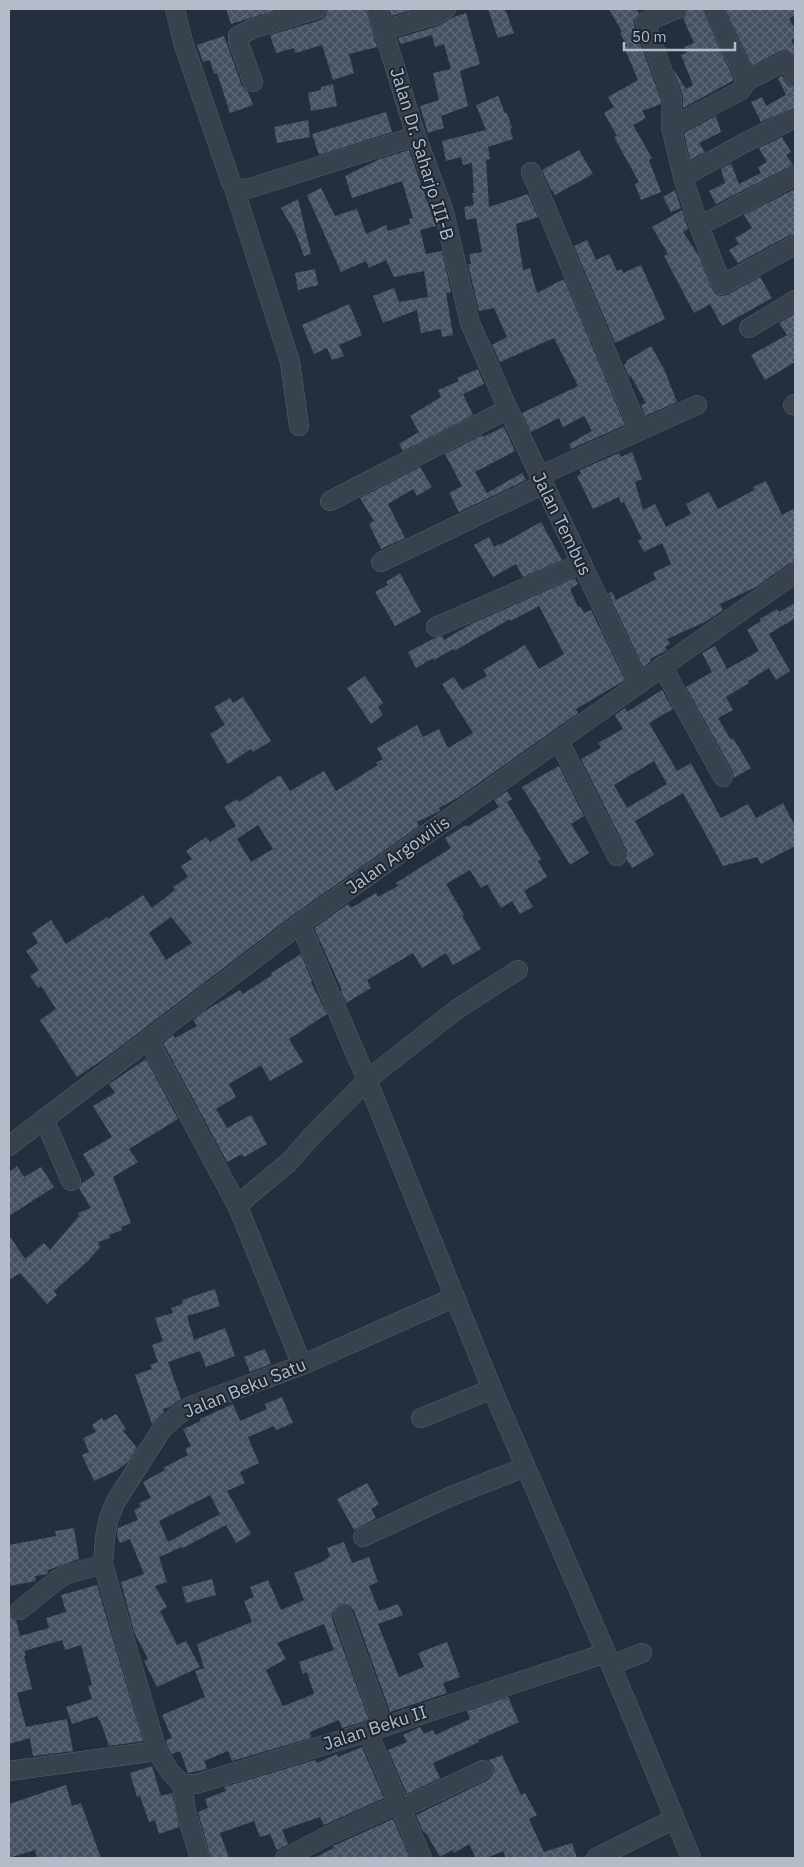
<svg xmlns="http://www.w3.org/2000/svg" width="804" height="1867" viewBox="0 0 804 1867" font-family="'IBM Plex Sans',sans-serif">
	<defs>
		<pattern id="building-cross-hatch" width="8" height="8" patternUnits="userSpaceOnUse" patternTransform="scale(1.25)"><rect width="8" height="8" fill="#455162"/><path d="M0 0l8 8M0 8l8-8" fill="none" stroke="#5d6877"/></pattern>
	</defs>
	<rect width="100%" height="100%" fill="#242f3e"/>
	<g fill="url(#building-cross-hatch)" fill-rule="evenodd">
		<path d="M226 9H280L231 24Z"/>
		<path d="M328 9H366L377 47 349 54 354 73 333 80 322 45 295 53 294 48 276 53 270 35 321 20 326 16Z"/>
		<path d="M389 9H416L391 16Z"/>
		<path d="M488 9H505L514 33 498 38Z"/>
		<path d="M609 9H636L639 13 634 20V26L661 100V104L642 111 646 118 633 125 652 158 649 160 661 192 641 200 635 184 639 182 614 137 617 136 604 113 614 107 608 97 638 80 624 47 627 46 620 33 622 32Z"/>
		<path d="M688 9H702L734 80 683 108V95L673 69 686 89 693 85 681 55 687 53 684 47 694 43 683 18 686 15Z"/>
		<path d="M725 9H795V15L789 19 795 28V38L791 40 795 47V55L787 50 780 51 752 66Z"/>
		<path d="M466 13 480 64 460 71 468 106 441 116 444 128 428 133 420 106 439 100 433 73 451 69 444 44 435 47 432 35 401 44 398 38 438 26 454 17Z"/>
		<path d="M224 36 242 86 248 92 253 105 230 113 217 73 214 74 210 60 203 62 197 45Z"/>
		<path d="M782 75 787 85 795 88V107L761 122 751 102 762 97 766 106 786 95 778 78Z"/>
		<path d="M333 84 337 106 311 111 308 93 321 90V87Z"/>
		<path d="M498 96 505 113H507L512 128 510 129 513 139 488 147 490 159 486 160 489 207 528 194 538 217 516 224 523 270 530 268 537 293 564 279 625 425 571 449 569 444 592 431 584 416 563 427 559 418 531 432 522 413 578 386 554 338 500 362 492 345 507 337 494 308 479 311 468 264H471L469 254 482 252 476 218 466 220 464 207 474 205 472 193H474L472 163 463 165 461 157 446 161 442 141 486 130 476 105Z"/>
		<path d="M386 112 392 132 319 155 312 134Z"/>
		<path d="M716 116 721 132 699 143 705 152 690 160 684 133Z"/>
		<path d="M308 120 310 137 277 143 274 127Z"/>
		<path d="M782 137 791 152 786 155 793 165 716 204 709 191 725 183 721 169 731 163 739 184 761 173 758 167 767 162 759 148Z"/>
		<path d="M409 150 436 226 420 230 426 254 442 251 451 292 446 293 453 335 442 337 441 329 421 333 417 310 383 323 373 296 394 288 399 302 428 297 424 271 394 277 386 260 369 268 366 261 341 272 307 195 321 188 335 216 357 209 366 234 386 225 388 231 410 224 409 219 413 218 402 181 352 198 345 176 380 159Z"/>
		<path d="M579 150 593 174 555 195 552 190H551L542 170Z"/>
		<path d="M795 189V234L790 235 738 263 729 250 739 244 735 238 752 228 744 215Z"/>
		<path d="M675 190 681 208 671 212 663 197Z"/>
		<path d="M298 199 311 254 304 256 296 234 281 208Z"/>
		<path d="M682 210 688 229 683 232 699 256 712 289 715 294 721 296 727 295 760 277 772 298 722 326 710 304 694 313 664 256 668 254 652 227Z"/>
		<path d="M587 240 596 260 609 254 617 271 622 269 623 273 641 265 665 319 615 343 574 246Z"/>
		<path d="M315 269 318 285 298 290 295 273Z"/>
		<path d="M349 304 362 335 339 345 344 356 332 360 327 348 314 354 302 325Z"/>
		<path d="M795 313V362L765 380 751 355 787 335 779 323Z"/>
		<path d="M651 346 664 369 677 402 645 416 641 405 646 403 631 376 629 377 624 365 627 363 626 361Z"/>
		<path d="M478 369 484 384 463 394 473 415 403 451 399 444 419 432 410 416 441 397 438 390 459 381 457 378Z"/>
		<path d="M504 427 515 451 475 472 487 493 522 473 526 480 459 512 449 493 462 486 445 454 482 435 483 437Z"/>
		<path d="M632 452 642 479 635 482 643 510 655 504 666 527 691 514 686 504 709 492 718 509 754 490 753 487 766 481 782 515 795 508V562L788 564 756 587 720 604 723 610 705 622 667 639 670 644 665 647 667 650 650 659 651 661 643 667 608 593 612 592 616 600 656 579 653 573 671 564 662 543 644 552 638 541 642 539 624 502 621 503 619 497 593 509 577 476 581 474 580 470 619 453 621 457Z"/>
		<path d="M420 467 432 487 417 496 413 489 388 504 405 538 381 549 369 524 374 521 360 498Z"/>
		<path d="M541 522 562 560 523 577 516 564 493 577 474 545 489 537 494 547 499 544 500 545Z"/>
		<path d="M400 573 421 612 395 626 375 592 388 585 386 582Z"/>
		<path d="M575 578 578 584 570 589 578 607 580 606 584 613 591 610 625 680 576 709 578 713 459 797 439 808 440 811 417 822 419 826 293 915 108 1056 77 1077 40 1020 56 1009 41 986 38 988 30 976 39 970 26 951 38 943 32 933 51 920 66 944 107 917 108 919 143 895 152 908 175 890 173 887 188 877 181 866 192 859 186 851 206 837 210 842 236 826 224 807 237 799 239 802 280 775 290 791 324 771 336 791 378 765 376 763 383 759 377 748 417 725 423 737 439 729 448 748 473 733 442 684 454 677 462 690 487 676 483 670 525 645 539 669 564 654 539 606 511 621 510 619 454 651 453 649 434 660 433 658 416 668 408 652 435 638 442 636 444 640 473 623ZM258 825 273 849 251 862 237 839ZM171 917 192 943 166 960 149 933Z"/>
		<path d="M795 603V618L769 634 790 671 776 680 769 668 748 681 749 683 726 697 733 710 718 718 731 740 733 738 751 768 734 778 733 772 686 687 712 672 702 653 715 646 727 669 759 651 747 630 761 621 760 619 777 609 779 612Z"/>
		<path d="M365 676 383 703 378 707 383 715 371 724 347 688Z"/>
		<path d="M662 690 673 709 649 723 677 771 691 763 721 818 748 804 756 818 783 803 795 826V846L761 864 757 857 723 866 683 793 635 821 654 855 632 868 627 860V851L581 759 601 748 598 743 623 729 615 715 625 708 627 712ZM654 761 667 784 627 808 614 785Z"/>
		<path d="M243 697 271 741 253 752 251 749 228 764 210 734 225 725 214 707 230 698 233 703Z"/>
		<path d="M559 766 584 816 571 824 589 853 570 865 522 787Z"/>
		<path d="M507 791 512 799 499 807 494 800Z"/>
		<path d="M507 802 541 859 538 861 547 877 524 891 533 907 520 914 512 901 501 908 487 884 481 888 470 870 446 884 464 915 462 916 481 949 453 965 446 953 422 968 413 953 367 980 371 988 346 1003 341 991 342 990 314 928 348 904 351 908 376 893 378 897 398 886 396 883 451 848 445 838 466 825 467 827Z"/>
		<path d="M301 954 312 981 311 982 327 1014 289 1039 303 1062 270 1081 261 1065 229 1084 236 1097 216 1109 227 1128 251 1115 267 1144 244 1157 242 1154 227 1162 163 1043 173 1035 175 1038 197 1026 193 1020 203 1012 240 990 243 994 272 975 271 973Z"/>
		<path d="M146 1059 178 1119 129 1149 138 1162 113 1177 131 1223 121 1227 122 1230 109 1235 110 1238 98 1242 100 1247 88 1261 54 1291 57 1295 47 1304 20 1273 9 1280V1235L25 1259 44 1243 50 1250 79 1216 78 1213 91 1208 79 1188 82 1183 95 1175 83 1154 112 1137 93 1106 115 1093 109 1084Z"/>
		<path d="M17 1166 24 1177 41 1167 54 1187 9 1216V1172Z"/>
		<path d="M215 1289 220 1306 187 1316 194 1340 225 1328 235 1356 206 1367 200 1351 168 1362 181 1399 170 1407 163 1409 164 1412 152 1424 135 1375 152 1369 150 1365 158 1362 152 1345 163 1341 155 1318 173 1313 171 1308 183 1304 182 1300Z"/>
		<path d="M265 1349 271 1364 250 1372 244 1357Z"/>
		<path d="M282 1397 293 1423 276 1430 274 1426 248 1437 259 1463 240 1472 245 1483 227 1491 251 1534 236 1543 226 1525 183 1548 182 1547 159 1557 167 1582 155 1586 167 1607 160 1611 177 1645 186 1641 200 1667 157 1687 144 1661 148 1659 134 1632 121 1582 144 1574 130 1539 120 1543 117 1536 118 1528 138 1520 134 1510 141 1507 139 1503 151 1498 143 1482 165 1470 163 1468 188 1455 185 1449 191 1446 183 1429 201 1421 200 1419 233 1404 240 1421 267 1409 265 1404ZM210 1495 220 1514 168 1542 159 1521Z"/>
		<path d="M116 1414 126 1429 123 1431 137 1448 128 1462 116 1471 94 1481 82 1455 89 1452 83 1438 96 1432 92 1425 102 1418 104 1421Z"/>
		<path d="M367 1483 379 1504 371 1509 376 1518 354 1530 337 1499Z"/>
		<path d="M74 1528 79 1559 48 1570 47 1574 35 1576 36 1581 9 1586V1545L56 1536 55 1531Z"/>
		<path d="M344 1542 352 1563 369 1557 378 1582 369 1586 379 1611 398 1604 403 1615 378 1624 399 1677 424 1667 418 1653 447 1642 460 1677 443 1683 447 1693 390 1712 354 1611 351 1607 345 1604 339 1605 332 1613V1619L369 1720 342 1728 339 1720 310 1732 311 1738 232 1761 228 1751 204 1761 207 1769 188 1773 180 1751 172 1754 167 1746 166 1740 172 1738 162 1715 205 1697 195 1671 204 1668 197 1644 252 1622 244 1601 254 1597 250 1587 268 1580 281 1610 304 1600 294 1573 322 1562 330 1556 327 1548ZM324 1624 334 1650 299 1662 303 1674 307 1672 314 1694 283 1706 266 1670 286 1659 277 1643Z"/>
		<path d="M212 1579 216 1595 186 1603 182 1587Z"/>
		<path d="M97 1585 143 1741 109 1746 100 1720H99L97 1716 72 1724 66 1707 92 1699 88 1686 92 1685 81 1645 65 1650 62 1640 24 1651 26 1655 24 1656 32 1689 17 1693 26 1727 67 1719 73 1751 33 1756 30 1738 9 1744V1608L11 1617 16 1620 20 1636 49 1628 46 1618 66 1612 61 1595Z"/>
		<path d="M508 1697 519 1722 478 1740 479 1742 433 1763 440 1778 407 1794 388 1750 407 1742 403 1735 420 1727 424 1734 433 1730 435 1735 470 1719 467 1711Z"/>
		<path d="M362 1747 384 1798 324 1825 320 1817 282 1830 288 1844 277 1850 270 1834 260 1837 254 1821 220 1833 229 1858H211L198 1812 208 1808 205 1799 226 1791 224 1787 315 1760 317 1763 337 1754 338 1757Z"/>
		<path d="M502 1755 521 1795 525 1793 537 1815 529 1819 544 1852 572 1843 577 1858H506L503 1851 487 1858H476L469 1844 454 1853 452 1850 440 1857 426 1833 423 1832 416 1815 488 1780 492 1776 494 1770 493 1765 489 1760Z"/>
		<path d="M152 1766 161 1796 172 1793 179 1827 159 1834 155 1820 149 1822 140 1796 137 1797 130 1773Z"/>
		<path d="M66 1785 72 1806 81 1803 101 1858H37L35 1850 9 1858V1804Z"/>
		<path d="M393 1819 410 1858H314L334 1848 333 1846Z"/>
	</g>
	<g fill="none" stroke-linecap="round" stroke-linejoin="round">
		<defs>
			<g id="minor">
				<path d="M175 9 183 42 231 182 234 188 290 362 299 426"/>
				<path d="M377 9 416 136 444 212 470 323 508 409 639 684"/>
				<path d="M677 9 645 22 672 98 671 127 683 177 744 143 795 118"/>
				<path d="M384 30 435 15 446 9"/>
				<path d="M747 81 785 61 791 66 795 77"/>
				<path d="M253 82 238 41V36L252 29 317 9"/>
				<path d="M671 127 740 91 747 81 713 9"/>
				<path d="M531 172 639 430"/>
				<path d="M683 177 699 226 795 176"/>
				<path d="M234 188 247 189 416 136"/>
				<path d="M699 226 722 285 795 245"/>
				<path d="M749 328 795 300"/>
				<path d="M793 405 795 404"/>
				<path d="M539 476 697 405"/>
				<path d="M330 501 508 409"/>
				<path d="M381 562 544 484"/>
				<path d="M436 627 582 563"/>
				<path d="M662 666 723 777"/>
				<path d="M559 741 617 856"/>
				<path d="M300 924 367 1080 492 1389 606 1653 691 1858"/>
				<path d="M148 1039 238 1207 302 1365"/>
				<path d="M44 1119 71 1181"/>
				<path d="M9 1146 300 924 795 573"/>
				<path d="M238 1207 248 1196 289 1162 311 1137 367 1080 456 1010 518 970"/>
				<path d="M455 1297 302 1365 191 1406 178 1415 162 1429 116 1501 109 1518 105 1537 103 1564 157 1751 170 1772 182 1784H196L368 1732 606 1653"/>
				<path d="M421 1418 492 1389"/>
				<path d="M363 1537 449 1497 525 1467"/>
				<path d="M20 1610 57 1580 65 1575 103 1564"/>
				<path d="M343 1615 383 1727"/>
				<path d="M611 1665 642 1653"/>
				<path d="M368 1732 422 1858"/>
				<path d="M9 1771 157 1751"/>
				<path d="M182 1784 186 1812 200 1858"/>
				<path d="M401 1809 483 1770"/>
				<path d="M285 1858 325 1837 398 1804"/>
				<path d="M596 1858 674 1819"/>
			</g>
		</defs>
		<use href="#minor" stroke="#565f6c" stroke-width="20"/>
		<use href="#minor" stroke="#38414e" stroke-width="19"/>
	</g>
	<g text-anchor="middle" stroke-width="4" stroke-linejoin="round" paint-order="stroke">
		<g font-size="18" fill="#b4bcc9" stroke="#1d2633">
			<text transform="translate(422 154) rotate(73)" y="6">Jalan Dr. Saharjo III-B</text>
			<text transform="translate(562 524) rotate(64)" y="6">Jalan Tembus</text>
			<text transform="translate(398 855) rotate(-35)" y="6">Jalan Argowilis</text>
			<text transform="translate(245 1388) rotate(-22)" y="6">Jalan Beku Satu</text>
			<text transform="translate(375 1728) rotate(-18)" y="6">Jalan Beku II</text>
		</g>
	</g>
	<rect width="804" height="1867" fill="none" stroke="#b4bcc9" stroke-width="20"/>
	<path d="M624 42v8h111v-8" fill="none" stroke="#b4bcc9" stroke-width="2.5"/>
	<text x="632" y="42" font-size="15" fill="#b4bcc9" stroke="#1d2633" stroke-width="4" paint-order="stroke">50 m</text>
</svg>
